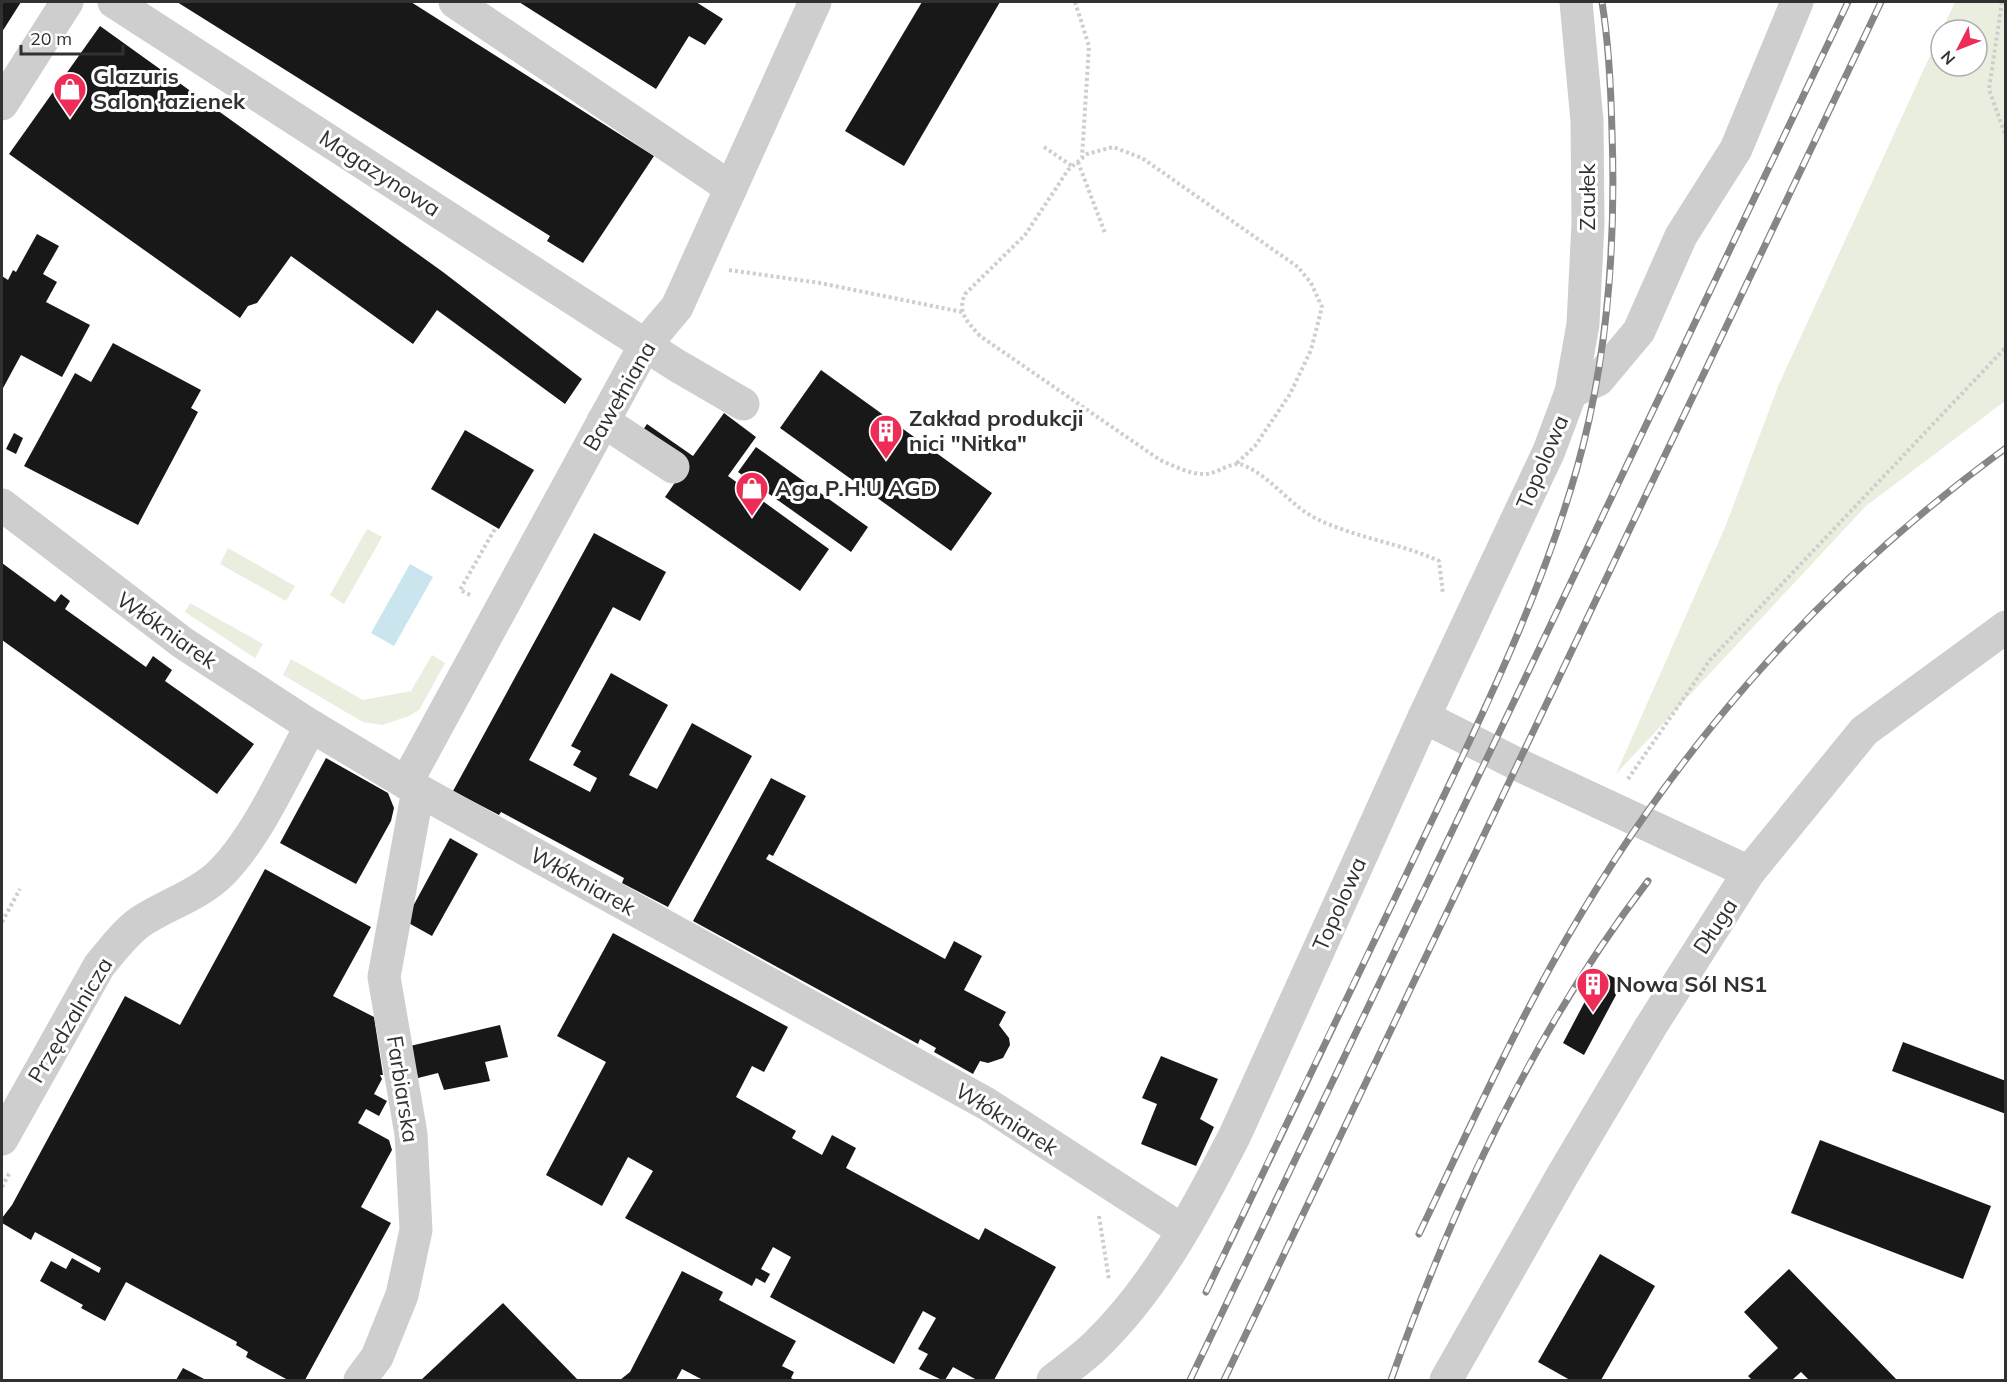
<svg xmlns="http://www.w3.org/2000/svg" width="2007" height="1382" viewBox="0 0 2007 1382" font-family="Mulish,sans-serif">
	<rect width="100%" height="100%" fill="#fff"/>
	<g fill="#e9eede">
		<path d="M1955 2H2005V401L1866 506 1616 774 1726 525 1779 384 1941 32V66H1977V30H1942Z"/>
		<path d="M367 529 382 537 344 604 330 595Z"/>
		<path d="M228 548 295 586 286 601 220 564Z"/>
		<path d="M190 603 263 644 255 658 185 612Z"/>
		<path d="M432 655 445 663 419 710 409 716 382 725 363 722 283 675 291 659 363 700 411 691Z"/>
	</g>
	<path fill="#cae5ee" d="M410 564 433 577 394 646 371 633Z"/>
	<g fill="#181818">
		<path d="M2 2H21L2 32Z"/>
		<path d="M177 2H411L654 156 583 263 547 241 550 236Z"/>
		<path d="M519 2H696L723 19 705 45 689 36 656 89Z"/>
		<path d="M922 2H1000L904 166 845 131Z"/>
		<path d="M100 26 443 272 582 379 565 404 437 310 413 344 291 256 257 303 248 306 240 318 9 154Z"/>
		<path d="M37 234 59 246 43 274 57 282 46 302 90 325 62 377 21 355 2 390V276L8 280 13 270 16 272Z"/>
		<path d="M113 343 201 390 191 408 198 412 138 525 24 466 75 373 91 382Z"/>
		<path d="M821 370 992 493 951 551 780 428Z"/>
		<path d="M724 413 756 437 728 476 829 549 800 591 665 497 685 468 639 436 647 424 693 456Z"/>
		<path d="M465 430 534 470 499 529 431 489Z"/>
		<path d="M14 433 23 438 16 454 6 449Z"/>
		<path d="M756 447 868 527 851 552 738 472Z"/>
		<path d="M594 533 666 572 640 621 613 607 529 760 590 792 597 778 573 765 581 751 571 746 611 673 668 705 629 775 657 789 692 723 752 756 668 907 622 883 624 878 501 812 499 815 453 791Z"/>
		<path d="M2 563 55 602 61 594 70 601 65 609 146 667 153 656 172 670 165 681 254 744 217 794 2 640Z"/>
		<path d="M326 758 388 793 394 808 391 821 356 884 280 843Z"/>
		<path d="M771 778 806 796 773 856 769 854 766 859 945 959 954 941 982 956 964 990 1006 1012 999 1025 1009 1038 1010 1045 1003 1058 988 1063 980 1061 973 1074 934 1052 936 1048 920 1039 918 1044 693 921Z"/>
		<path d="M450 838 478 854 432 936 405 921Z"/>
		<path d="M265 869 371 927 333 996 374 1017 383 1075H380L382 1079 374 1094 387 1101 379 1116 366 1109 358 1123 389 1140 392 1150 361 1207 391 1223 305 1380H288L246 1357 248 1352 236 1345 237 1342 126 1282 105 1321 81 1308 83 1305 40 1281 51 1261 66 1269 72 1258 99 1273 101 1268 35 1232 31 1240 2 1223V1218L12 1205 125 996 180 1025Z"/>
		<path d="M613 933 788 1027 764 1072 752 1066 736 1097 796 1131 792 1138 822 1155 832 1135 856 1148 846 1168 979 1240 985 1228 1056 1267 994 1380H977L953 1367 945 1380H942L919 1369 928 1354 918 1349 936 1318 923 1311 894 1364 770 1297 791 1257 773 1247 761 1269 770 1274 765 1283 756 1278 752 1286 625 1218 653 1171 628 1157 602 1206 546 1175 606 1062 557 1036Z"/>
		<path d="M1601 971 1623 982 1584 1055 1563 1043Z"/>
		<path d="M500 1025 508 1057 485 1062 490 1081 444 1090 438 1073 418 1078 410 1046Z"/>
		<path d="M1903 1042 2006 1081V1114L1892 1071Z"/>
		<path d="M1161 1056 1218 1079 1200 1119 1214 1127 1196 1166 1141 1144 1157 1104 1142 1098Z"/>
		<path d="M1820 1140 1991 1206 1963 1279 1791 1213Z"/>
		<path d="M1600 1254 1655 1286 1601 1380H1570L1538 1362Z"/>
		<path d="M1789 1269 1897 1380H1809L1801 1372 1792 1380H1752L1748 1376 1778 1348 1744 1312Z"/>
		<path d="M682 1271 723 1292 719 1300 796 1341 782 1366 794 1372 791 1378 795 1380H703L682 1369 676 1380H620L630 1372Z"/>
		<path d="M503 1303 578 1380H421Z"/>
		<path d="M183 1368 206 1380H176Z"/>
	</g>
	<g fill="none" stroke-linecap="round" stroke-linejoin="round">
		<g stroke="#cecece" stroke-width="4" stroke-dasharray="3 3" stroke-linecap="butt">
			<path d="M1075 2 1089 46 1082 157"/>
			<path d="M2002 2 1989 89 2006 137"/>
			<path d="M1044 147 1072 166"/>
			<path d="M1078 162 1105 233"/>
			<path d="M729 270 820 283 962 312"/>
			<path d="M1237 463 1255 446 1290 394 1311 350 1322 307 1311 283 1298 267 1142 158 1113 147 1087 154 1068 170 1025 235 965 294C957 313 967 321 980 336L1160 460C1174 466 1189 474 1204 474 1216 475 1232 460 1243 465 1272 477 1290 506 1317 519 1356 538 1400 543 1439 561L1443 594"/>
			<path d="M470 595 460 590 496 527"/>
			<path d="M1628 779 1710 660 2006 347"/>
			<path d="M2 922 20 889"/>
			<path d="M2 1187 10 1172"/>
			<path d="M1099 1216 1109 1280"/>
		</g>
		<g stroke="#cecece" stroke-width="33">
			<path d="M114 2 676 365 743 404"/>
			<path d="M455 2 731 188"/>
			<path d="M2 104 67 2"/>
			<path d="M1571 392 1598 380 1639 331 1681 236 1736 149 1797 2"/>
			<path d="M603 421 673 467"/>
			<path d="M2 505 183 643 311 726 418 790 987 1104 1182 1230"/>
			<path d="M1424 717 1519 765 1749 872"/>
			<path d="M406 783 645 345 677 307 815 2"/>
			<path d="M2 1139 99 966C112 950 124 934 140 922 167 904 200 895 223 871 258 835 286 771 311 726"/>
			<path d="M360 1380 377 1357 402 1295 416 1230 411 1134 384 977 418 790"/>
			<path d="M1053 1380C1067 1369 1083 1358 1096 1345 1156 1287 1197 1209 1235 1135L1424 717 1549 451 1571 392 1583 324 1588 223 1587 121 1576 2"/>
			<path d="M1446 1380 1562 1176 1651 1026 1749 872 1864 731 2006 627"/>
		</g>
		<defs>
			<g id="rail">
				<path d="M1419 1234C1462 1144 1503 1053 1551 966 1667 757 1813 589 2006 448"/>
				<path d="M1206 1292C1272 1153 1339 1014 1406 875 1469 742 1537 609 1577 468 1608 358 1616 246 1612 132 1611 89 1609 45 1602 2"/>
				<path d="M1190 1380 1848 2"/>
				<path d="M1224 1380 1881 2"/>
				<path d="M1391 1380C1453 1204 1534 1030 1648 881"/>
			</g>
		</defs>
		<use href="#rail" stroke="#868686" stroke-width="7"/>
		<use href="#rail" stroke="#fff" stroke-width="4.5" stroke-dasharray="14" stroke-linecap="butt"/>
	</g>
	<defs>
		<symbol id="shop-pin" viewBox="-11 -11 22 30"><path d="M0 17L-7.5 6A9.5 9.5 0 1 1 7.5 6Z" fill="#ed2d57" stroke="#fff"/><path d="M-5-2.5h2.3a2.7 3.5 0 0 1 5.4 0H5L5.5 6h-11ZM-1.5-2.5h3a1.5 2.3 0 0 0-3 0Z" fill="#fff"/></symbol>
		<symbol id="building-pin" viewBox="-11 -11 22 30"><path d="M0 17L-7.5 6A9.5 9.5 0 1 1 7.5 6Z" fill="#ed2d57" stroke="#fff"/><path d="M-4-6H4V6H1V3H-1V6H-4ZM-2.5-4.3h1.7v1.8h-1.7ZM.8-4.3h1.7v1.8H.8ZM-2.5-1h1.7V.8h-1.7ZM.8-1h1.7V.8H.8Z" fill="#fff"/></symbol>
	</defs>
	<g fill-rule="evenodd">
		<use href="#shop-pin" x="51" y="70" width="38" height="52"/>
		<use href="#building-pin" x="867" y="412" width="38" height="52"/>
		<use href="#shop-pin" x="733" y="469" width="38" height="52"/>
		<use href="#building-pin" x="1574" y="965" width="38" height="52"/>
	</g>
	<g text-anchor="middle" stroke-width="6" stroke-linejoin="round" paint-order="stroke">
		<g font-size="22" font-weight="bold" fill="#313131" stroke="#fff" text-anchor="start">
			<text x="93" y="84">Glazuris<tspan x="93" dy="25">Salon łazienek</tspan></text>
			<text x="909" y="426">Zakład produkcji<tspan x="909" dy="25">nici "Nitka"</tspan></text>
			<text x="775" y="496">Aga P.H.U AGD</text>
			<text x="1616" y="992">Nowa Sól NS1</text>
		</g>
		<g font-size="22" fill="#313131" stroke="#fff">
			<text transform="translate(380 173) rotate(33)" y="8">Magazynowa</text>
			<text transform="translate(1587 197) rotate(-90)" y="8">Zaułek</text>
			<text transform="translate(619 396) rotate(-60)" y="8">Bawełniana</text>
			<text transform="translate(1542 462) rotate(-67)" y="8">Topolowa</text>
			<text transform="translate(167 630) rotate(35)" y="8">Włókniarek</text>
			<text transform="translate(583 881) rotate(29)" y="8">Włókniarek</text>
			<text transform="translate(1339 904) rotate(-66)" y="8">Topolowa</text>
			<text transform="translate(1715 926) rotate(-57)" y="8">Długa</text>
			<text transform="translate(70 1020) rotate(-59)" y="8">Przędzalnicza</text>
			<text transform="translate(403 1089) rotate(81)" y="8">Farbiarska</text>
			<text transform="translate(1007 1119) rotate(32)" y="8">Włókniarek</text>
		</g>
	</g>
	<rect width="2007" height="1382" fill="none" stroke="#313131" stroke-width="6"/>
	<g transform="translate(1959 48) rotate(228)"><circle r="28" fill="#ffffff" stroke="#adadad" stroke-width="1.5"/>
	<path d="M0-4.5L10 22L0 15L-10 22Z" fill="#ed2d57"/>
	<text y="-9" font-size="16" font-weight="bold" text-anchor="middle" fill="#313131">N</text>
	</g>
	<path d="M21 45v9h102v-9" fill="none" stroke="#313131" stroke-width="3"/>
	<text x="30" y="45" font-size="18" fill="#313131" stroke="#ffffff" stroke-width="4.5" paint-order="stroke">20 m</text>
</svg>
